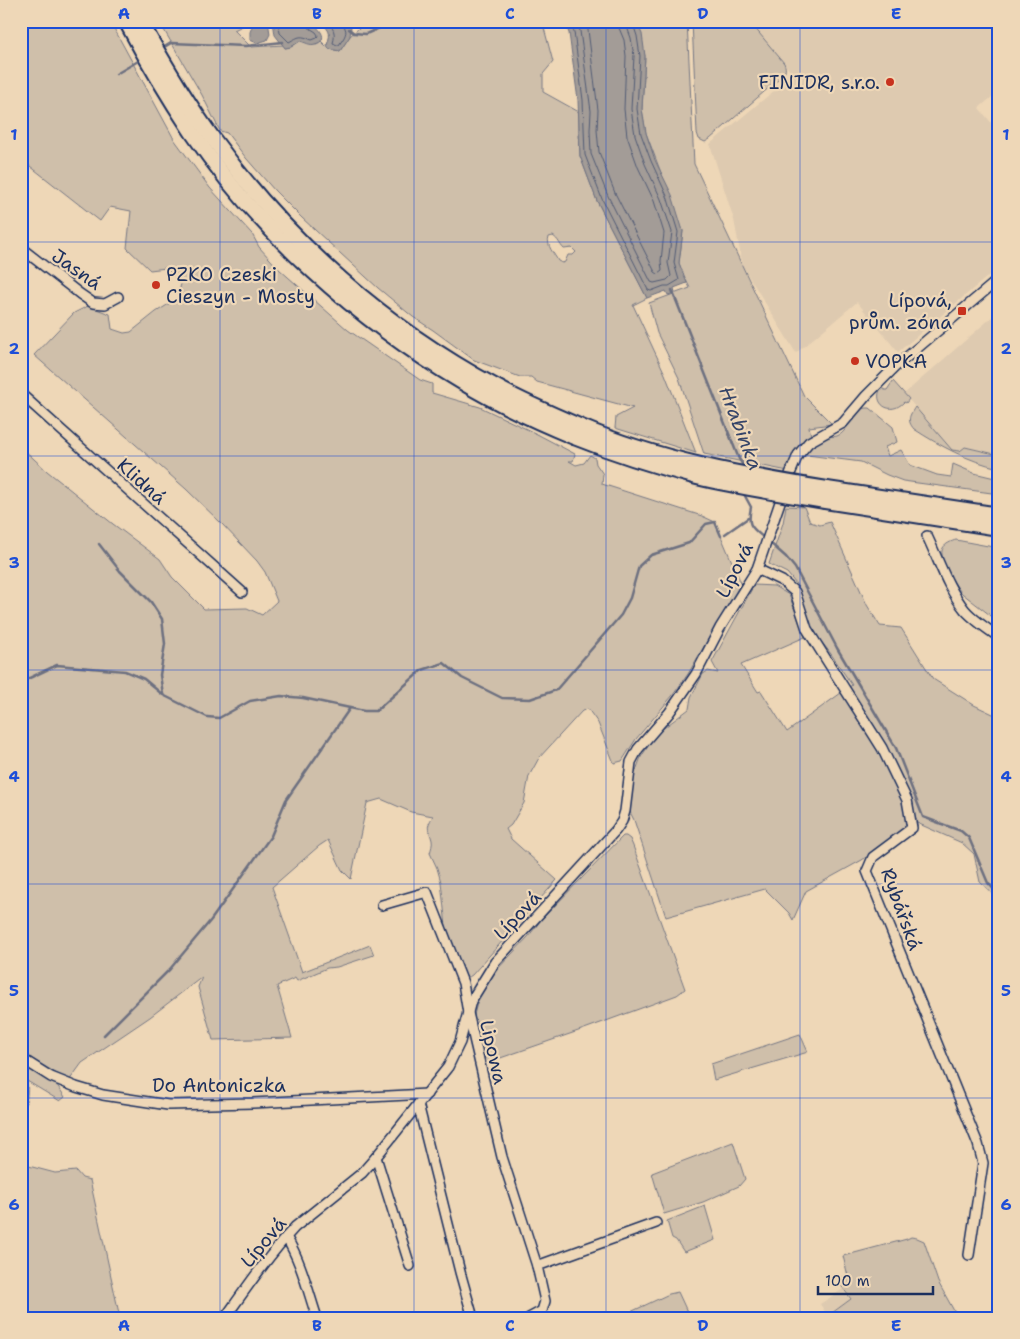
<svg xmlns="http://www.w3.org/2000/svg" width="1020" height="1339" viewBox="0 0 1020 1339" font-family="'Shantell Sans',sans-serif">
	<rect width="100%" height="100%" fill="#eed7b7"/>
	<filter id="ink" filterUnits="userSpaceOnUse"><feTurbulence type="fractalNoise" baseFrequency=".02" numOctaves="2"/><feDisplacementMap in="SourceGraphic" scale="10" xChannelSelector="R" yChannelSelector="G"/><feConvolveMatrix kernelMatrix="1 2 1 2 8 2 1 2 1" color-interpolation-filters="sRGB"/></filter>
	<g filter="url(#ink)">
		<g fill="#decab0">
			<path d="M749 21H999V91L979 108 999 132V267L898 352 857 302 796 353 743 267 734 220 710 144 793 75 784 63Z"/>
			<path d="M999 311V455L965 447 960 451 952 450 904 394Z"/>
			<path d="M843 1289 850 1300 827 1315 820 1304Z"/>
		</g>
		<g fill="#cfbfaa" stroke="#757784" fill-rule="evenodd">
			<path d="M21 21H110L174 139 210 188 252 234 259 247 279 269 348 330 420 380 432 384V393L480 407 537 434 575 454 573 461H569L576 465 584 463 590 455 595 458 596 464 603 474 602 484 702 516 715 522 741 583 688 674 673 695 636 739 622 761 614 763 598 723 588 709 582 711 539 758 529 776 524 803 511 825 506 829 511 839 557 880 472 975 469 977 463 976 446 926 441 882 437 868 430 853C431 849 433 844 432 840 429 828 425 829 433 816L411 812 381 799 367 803 351 879 342 870 328 840 319 846 272 887 302 972 370 945 374 955 337 967 327 968 297 981 295 978 277 986 292 1038 213 1040 198 987 202 977 150 1017 82 1063 69 1081 21 1052V447L47 471 113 524 160 559 172 577 204 609 247 608 262 615 277 601 265 572 257 561 222 524 186 489 34 355 74 313 88 306 110 314 112 329 124 333 131 332 156 312 177 299 181 284 166 268 150 270 127 248 131 211 110 207 100 221 21 159Z"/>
			<path d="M168 21H242L244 25 234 30 251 47 284 45 285 48 291 47 300 41 317 44 321 41 329 49 340 51 350 36 367 21H541L544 28 553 62 543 74V92L579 112V130L580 156 597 201 647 298 633 305 665 374 696 453 615 428 616 417 633 408 537 382 531 377H520L474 360 433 330 413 317 378 288 302 218 275 191 246 158 227 133 220 131 202 95 164 30ZM553 236C559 240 559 244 564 249L572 248 576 252 573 255H568L565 262 562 263 558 261C554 253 546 246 549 237Z"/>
			<path d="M636 21H687L694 164 804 396 832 424 809 427 811 435 798 450 788 471 704 454 679 378 657 333 649 303 690 288 682 272 679 263 683 231 646 133 642 109 645 56Z"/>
			<path d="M692 21H749L784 63C787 70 785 73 780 78L710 139 705 142 699 139 697 133Z"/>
			<path d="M893 381 909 399 906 403 904 402C890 417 872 403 881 388L885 390H887Z"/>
			<path d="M915 407 952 450 960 451 965 447 999 455V468C968 461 940 446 914 429 906 420 910 415 915 407Z"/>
			<path d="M868 408H870L893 427 897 442 885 447 888 456 901 450 910 465 937 475 951 477 953 464 974 473 999 479V494L903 481 887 475 861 462 807 455 802 458C805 449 820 439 829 437 832 436 834 437 837 436 849 432 849 415 860 410 863 408 865 408 868 408Z"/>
			<path d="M786 506 804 507 810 522 820 525 830 522 867 605 880 626 901 628 933 679 974 705 995 715 999 712V907L996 897 980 882 974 854 962 843 917 823 862 860 806 891 793 920 789 913 765 889 666 917 634 820 630 812 634 776 641 757 657 733 689 709 691 697 703 674 708 671 718 673 712 662 754 585 774 586 789 595 805 637 741 665 758 692 761 691 787 732 852 685 831 654 813 631 796 584 787 573 769 564 783 523Z"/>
			<path d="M956 540 999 548V622L963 594C956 588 937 557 943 548 945 544 952 541 956 540Z"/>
			<path d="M623 836H626L630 839 633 846 685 989 677 995 587 1028 486 1063 476 1030 474 1015 479 995 491 976 528 937 541 920Z"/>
			<path d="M800 1034 808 1052 714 1080 711 1064Z"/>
			<path d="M21 1062 57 1085 65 1097 60 1101 27 1081C29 1090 26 1109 21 1117Z"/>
			<path d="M733 1142 745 1179 739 1186 703 1202 664 1214 652 1173Z"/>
			<path d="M21 1164 55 1173 76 1171 82 1178 90 1180 120 1318H21Z"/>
			<path d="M705 1206 715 1240 684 1252 676 1240 672 1238 667 1221Z"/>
			<path d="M911 1237 917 1238 924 1241 938 1282 958 1318H825L851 1299 840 1284 839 1278 848 1276 843 1256 907 1239Z"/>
			<path d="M678 1292 690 1318H622V1316L669 1294Z"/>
		</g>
		<g fill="#a39c97" stroke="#6d7080">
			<path d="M260 21H268L270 34 267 40 257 43 250 40V32L253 24Z"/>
			<path d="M273 21C282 21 303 19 310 22 318 26 331 40 315 44 310 46 305 42 300 41L291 47 285 48 275 35Z"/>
			<path d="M319 21H345L351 27 350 36 340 51 329 49 327 45C332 31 329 30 319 21Z"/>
			<path d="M564 21H636L642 34 645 56 642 109 646 133 655 160 672 195 683 231 679 263 687 283 674 288 675 293 668 295 666 291 647 298 597 201 580 156 578 100 569 33Z"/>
		</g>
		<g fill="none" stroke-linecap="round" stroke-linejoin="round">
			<g stroke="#515b75" stroke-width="1">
				<path d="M278 21 280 33 289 42C300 36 300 35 312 40L317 38 318 35 316 32 308 27 306 21"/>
				<path d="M326 21C334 28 336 33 333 43L337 45H339C342 40 348 34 345 28 344 26 343 24 343 21"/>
				<path d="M569 21 574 32 583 100 585 155 602 199 648 290 651 291 664 286H669L679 280 674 263 678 232 667 196 651 161 641 134 637 109 640 56 637 36 632 21"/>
				<path d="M576 21 580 31 591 111 590 130 591 154 608 196 651 282 654 283 667 280 671 276 668 263 672 232 661 199 645 164 635 135 631 109 634 56 631 38 627 27 626 21"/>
				<path d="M584 21 588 30 598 110 597 130 599 152 615 193 655 272 658 274 662 271 661 261 664 233 654 201 638 167 627 136 624 109 626 56 624 40 619 28 618 21"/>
			</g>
			<g stroke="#6d7080" stroke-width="2.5">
				<path d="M349 29 354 33 366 34 386 25 403 26 418 21"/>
				<path d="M166 46 171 43 246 46 283 42"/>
				<path d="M116 74 140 60"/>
				<path d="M672 290 739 459 746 470"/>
				<path d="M746 492 745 496 751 507C747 526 751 527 764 538"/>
				<path d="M725 534 748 518"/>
				<path d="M769 542 786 557 795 568 837 648 896 748 923 817 961 831 969 838 988 883 999 895"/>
				<path d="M99 544 120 571 151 602 162 619 165 644 160 675 163 694"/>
				<path d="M21 682 57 665 125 671 144 679 163 695 207 717 219 718 250 701 281 696 303 698 364 711H376L422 670 444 663 462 678 502 698 530 699 556 690 621 615 630 598 639 566 651 555 689 543 706 524 715 522 721 536"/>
				<path d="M104 1035 170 969 211 920 271 836 286 800 350 708"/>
			</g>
			<defs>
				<g id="minor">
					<path d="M21 248 80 294 93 303 105 304 118 297"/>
					<path d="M21 394 242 592"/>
					<path d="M790 474 798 455 809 442 843 423 866 396 895 367 999 279"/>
					<path d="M927 536C939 561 948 589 965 610 975 621 987 629 999 637"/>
					<path d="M757 569 782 581 795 592 807 629 882 748 907 800 912 828 873 857 867 871 978 1144 983 1163 969 1255"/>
					<path d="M382 905 427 892 463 983 468 1013 502 1157 537 1266 545 1301 542 1311 529 1318"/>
					<path d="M21 1058 51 1077 76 1087 103 1095 168 1105 253 1103 427 1094"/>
					<path d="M418 1104 460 1272 473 1318"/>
					<path d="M376 1157 410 1266"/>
					<path d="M286 1237C301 1261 308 1291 317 1318"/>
					<path d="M537 1266 656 1223"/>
					<path d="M225 1318C247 1287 269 1255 295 1227L362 1173 376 1157 448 1067 460 1042 471 1001 495 962 616 830 622 821 625 811 631 762 638 749 669 713 696 674 720 628 757 569 780 502"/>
				</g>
				<g id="trunk">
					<path d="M126 21C146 59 168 96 192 132 259 232 359 321 462 382 498 404 535 421 574 437"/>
					<path d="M140 21C163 62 186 102 214 140 288 242 385 327 496 387 523 402 551 414 579 426"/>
					<path d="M827 489 999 515"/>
					<path d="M825 501 999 528"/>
				</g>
			</defs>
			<use href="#minor" stroke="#1b2f5e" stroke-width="12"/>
			<use href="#trunk" stroke="#1b2f5e" stroke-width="18"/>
			<use href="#minor" stroke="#eed7b7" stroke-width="9"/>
			<use href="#trunk" stroke="#eed7b7" stroke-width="14"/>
			<defs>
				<g id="trunk-bridge">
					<path d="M579 426C658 460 742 475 827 489"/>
					<path d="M574 437C614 453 655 466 697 477 739 487 782 494 825 501"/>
				</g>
			</defs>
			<use href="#trunk-bridge" stroke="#1b2f5e" stroke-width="18" stroke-linecap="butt"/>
			<use href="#trunk-bridge" stroke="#eed7b7" stroke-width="14"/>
		</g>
	</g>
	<path fill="none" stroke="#1d4ed8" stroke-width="1" stroke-opacity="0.55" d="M220 21V1318M414 21V1318M606 21V1318M800 21V1318M21 242H999M21 456H999M21 670H999M21 884H999M21 1098H999"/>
	<g fill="#c8321e" stroke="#eed7b7" stroke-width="2">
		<circle cx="890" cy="82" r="5"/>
		<circle cx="156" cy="285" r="5"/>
		<rect x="957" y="306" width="10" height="10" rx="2.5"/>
		<circle cx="855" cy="361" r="5"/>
	</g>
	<g text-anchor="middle" stroke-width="4.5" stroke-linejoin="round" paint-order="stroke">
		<g font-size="19" fill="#1b2f5e" stroke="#eed7b7" text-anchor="end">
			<text x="880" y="89">FINIDR, s.r.o.</text>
			<text x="166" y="281" text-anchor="start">PZKO Czeski<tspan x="166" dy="22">Cieszyn - Mosty</tspan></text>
			<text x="952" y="307">Lípová,<tspan x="952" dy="22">prům. zóna</tspan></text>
			<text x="865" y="368" text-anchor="start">VOPKA</text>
		</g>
		<g font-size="19" fill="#1b2f5e" stroke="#eed7b7">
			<text transform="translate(77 269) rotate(35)" y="7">Jasná</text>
			<text transform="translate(142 481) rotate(42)" y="7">Klidná</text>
			<text transform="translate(734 570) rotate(-63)" y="7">Lípová</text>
			<text transform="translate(902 909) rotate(70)" y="7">Rybářská</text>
			<text transform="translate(517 915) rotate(-47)" y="7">Lípová</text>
			<text transform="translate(494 1052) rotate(77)" y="7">Lipowa</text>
			<text x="219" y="1092">Do Antoniczka</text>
			<text transform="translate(263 1242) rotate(-50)" y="7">Lípová</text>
		</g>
		<g font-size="20" font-style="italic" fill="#364569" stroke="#eed7b7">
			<text transform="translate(741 428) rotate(69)" y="7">Hrabinka</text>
		</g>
	</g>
	<rect width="1020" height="1339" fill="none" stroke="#eed7b7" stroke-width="55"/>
	<path d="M818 1286v8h115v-8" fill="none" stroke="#1b2f5e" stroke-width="2.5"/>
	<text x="825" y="1286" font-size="15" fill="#1b2f5e" stroke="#eed7b7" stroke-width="4" paint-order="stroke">100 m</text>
	<rect x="28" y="28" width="964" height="1284" fill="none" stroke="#1d4ed8" stroke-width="2"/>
	<g font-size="16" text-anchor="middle" font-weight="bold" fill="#1d4ed8">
		<text x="124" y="19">A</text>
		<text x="317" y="19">B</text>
		<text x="510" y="19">C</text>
		<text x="703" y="19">D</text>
		<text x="896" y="19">E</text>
		<text x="14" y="140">1</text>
		<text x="1006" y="140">1</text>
		<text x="14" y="354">2</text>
		<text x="1006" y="354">2</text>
		<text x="14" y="568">3</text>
		<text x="1006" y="568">3</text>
		<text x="14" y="782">4</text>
		<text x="1006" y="782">4</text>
		<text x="14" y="996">5</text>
		<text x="1006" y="996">5</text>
		<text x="14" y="1210">6</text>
		<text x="1006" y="1210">6</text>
		<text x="124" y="1331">A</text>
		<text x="317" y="1331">B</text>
		<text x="510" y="1331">C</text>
		<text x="703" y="1331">D</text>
		<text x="896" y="1331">E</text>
	</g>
</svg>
